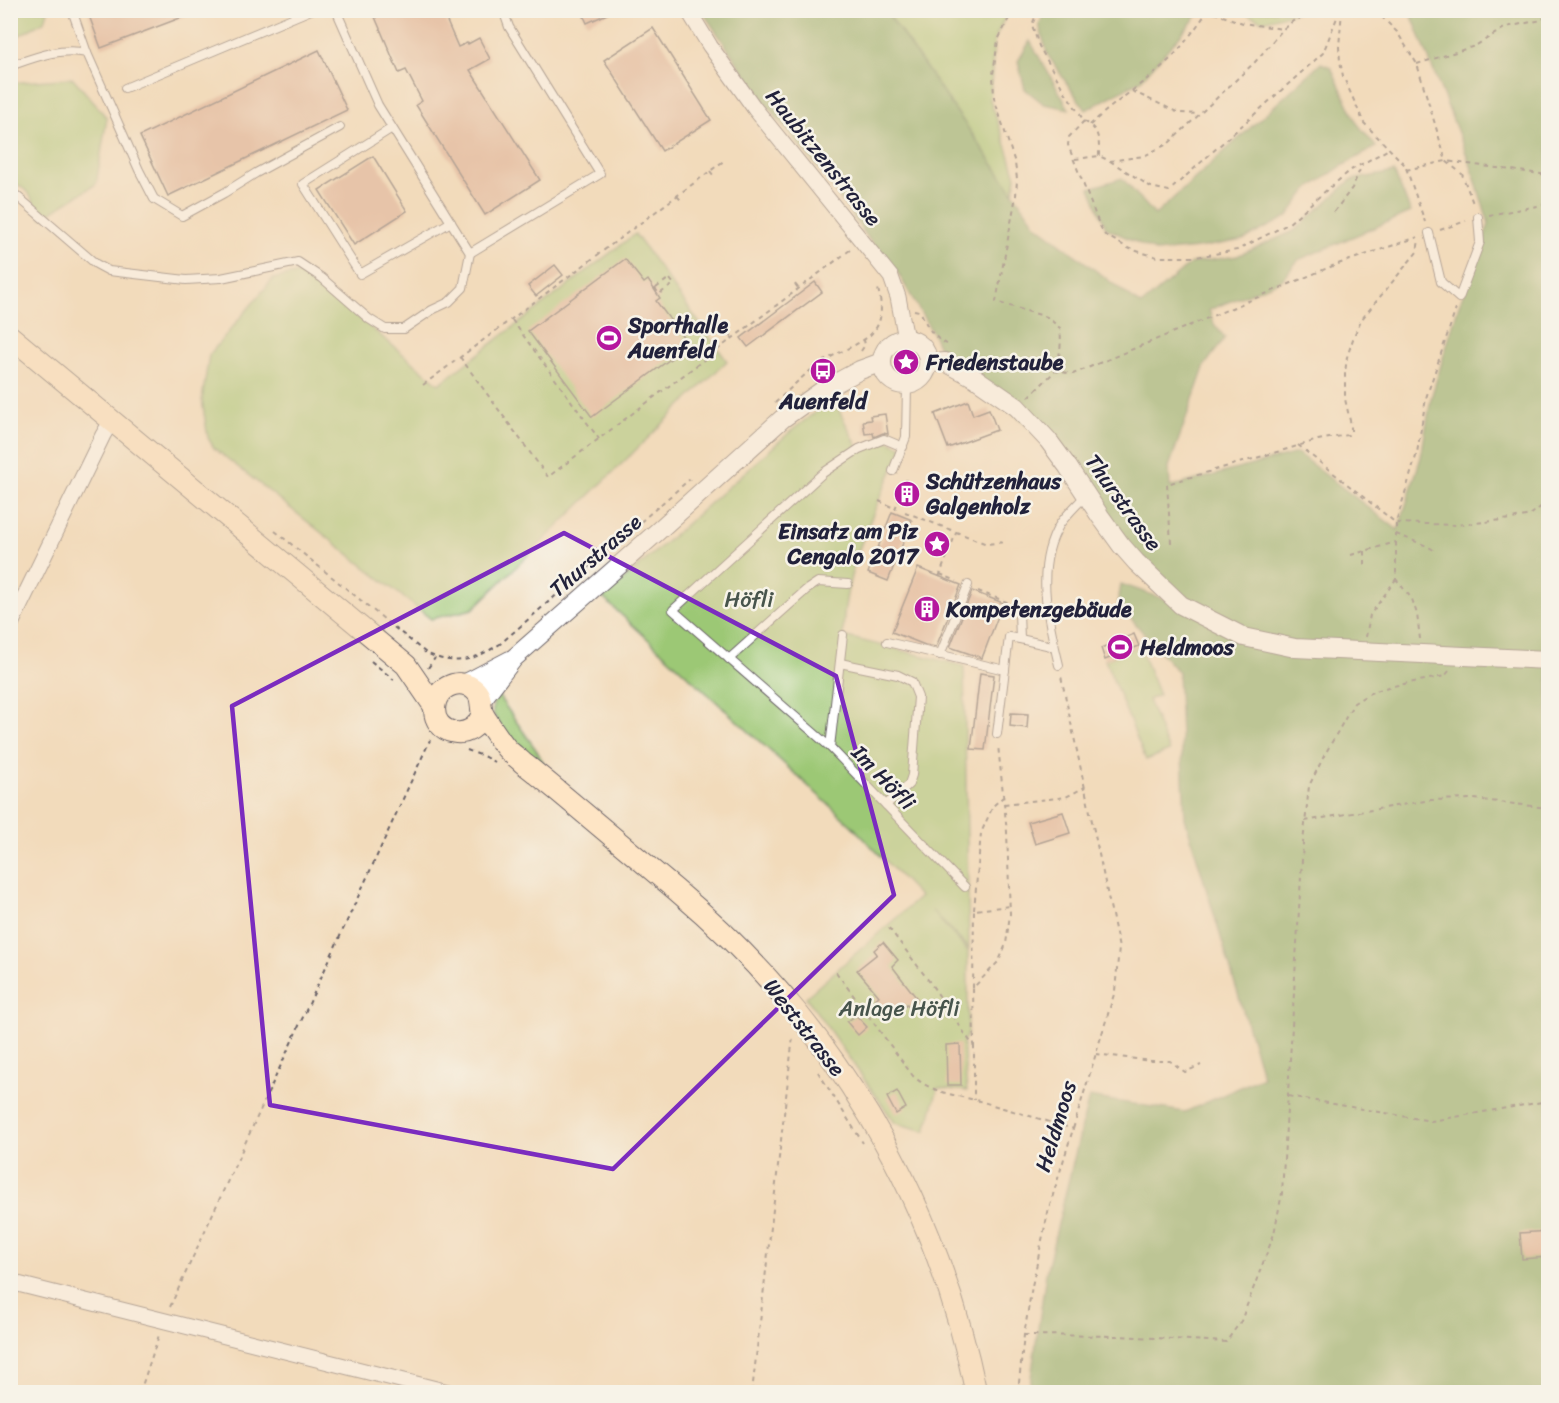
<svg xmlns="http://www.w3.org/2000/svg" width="1559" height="1403" viewBox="0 0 1559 1403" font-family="Sriracha,sans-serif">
	<rect width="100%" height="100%" fill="#f7f3e8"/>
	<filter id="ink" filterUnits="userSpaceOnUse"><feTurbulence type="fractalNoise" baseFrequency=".0167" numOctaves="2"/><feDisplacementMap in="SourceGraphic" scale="12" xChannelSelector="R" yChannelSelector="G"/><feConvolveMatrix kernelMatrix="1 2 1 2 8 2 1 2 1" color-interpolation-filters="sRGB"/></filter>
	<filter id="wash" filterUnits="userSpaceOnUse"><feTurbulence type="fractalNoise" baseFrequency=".008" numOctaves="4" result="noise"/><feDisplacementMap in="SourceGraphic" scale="24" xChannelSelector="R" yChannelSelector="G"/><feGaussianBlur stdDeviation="1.35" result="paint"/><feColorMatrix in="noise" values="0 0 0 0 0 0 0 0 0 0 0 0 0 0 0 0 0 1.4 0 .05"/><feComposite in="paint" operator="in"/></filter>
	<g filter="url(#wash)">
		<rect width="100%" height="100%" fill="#f2dbbb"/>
		<g fill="#9cc875" stroke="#5f7558" stroke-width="1.5">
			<path d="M11 10H48V11L45 21 11 40Z"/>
			<path d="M886 11H1008L994 41 990 100 1008 151 1016 177 1013 193Z"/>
			<path d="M1239 11H1297L1296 12 1263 21Z"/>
			<path d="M73 78 107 118 96 184 42 218 28 192 11 180 10 83Z"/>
			<path d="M635 234 727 361 473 609 431 619 214 448 208 438 202 400 209 355 273 279 304 272 439 384Z"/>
			<path d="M834 401 859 449 884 439 903 447C876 507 843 569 843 636L964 666 969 949 932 911 968 951V1034L963 1042 967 1091 938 1088 926 1131 895 1123 806 997 920 897 852 826 603 598 791 431 826 404Z"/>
			<path d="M1139 646 1159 695 1148 700 1169 751 1146 760 1105 660Z"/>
			<path d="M497 694 537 751 548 771C534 758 498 730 493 713 492 707 494 700 497 694Z"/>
		</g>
		<g fill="#7dac66" stroke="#506750" stroke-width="1.5">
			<path d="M702 11H886L1036 225 1141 305 1191 263 1237 256 1294 231 1351 180 1394 172 1411 212 1298 260 1282 280 1209 310 1214 324 1225 338 1205 365 1169 467 1170 487 1297 453 1398 530 1421 457 1431 398 1458 308 1489 224 1471 166 1410 11H1548V1392H1029L1046 1273 1089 1097 1185 1112 1263 1077 1185 818 1178 672 1118 604 1121 584 1179 604 1136 562 1048 440 945 362 933 334 898 273 871 242 818 168 764 102Z"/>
			<path d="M1188 11 1198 15 1141 80 1086 110 1070 88 1047 54 1039 24 1046 11Z"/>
			<path d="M1030 41 1069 109 1044 104 1025 89 1018 61Z"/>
			<path d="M1321 63 1331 67 1357 123 1376 147 1342 166 1307 190 1287 217 1243 240 1198 248 1157 252 1106 228 1090 188 1122 178 1155 215Z"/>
		</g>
		<g id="blocks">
			<g fill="#daa992">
				<path d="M87 10H196V12L101 48Z"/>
				<path d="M372 10H442L458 47 467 43 468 44 479 38 490 59 470 70 540 180 485 215 416 105 422 101 406 70 399 73Z"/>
				<path d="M581 10H616L587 23Z"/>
				<path d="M653 28 711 120 662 151 604 60Z"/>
				<path d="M319 50 347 110 168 196 140 136Z"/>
				<path d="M373 156 407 211 354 245 319 190Z"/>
				<path d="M625 259 644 283 648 280 660 298 656 301 689 345 592 417 528 331Z"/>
				<path d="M555 265 563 275 536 296 528 286Z"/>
				<path d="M815 282 822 292 748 347 741 338Z"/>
				<path d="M968 401 973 415 989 409 997 430 948 448 935 414Z"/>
				<path d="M885 414 888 434 883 433 874 437 873 433 865 434 863 421 871 420 870 416Z"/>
				<path d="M892 512 912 520 888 581 868 573Z"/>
				<path d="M918 568 961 585 936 647 925 645 892 632Z"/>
				<path d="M972 591 1003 603 982 658 950 647Z"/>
				<path d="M1134 634 1139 646 1105 660 1101 648Z"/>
				<path d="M980 673 994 675 985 750 971 749Z"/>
				<path d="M1011 713 1028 714 1027 728 1010 726Z"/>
				<path d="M1063 812 1070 833 1035 844 1028 822Z"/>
				<path d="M883 942 898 960 892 966 922 1005 913 1011 907 1004 887 1018 874 1000 879 996 857 970 877 954 874 950Z"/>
				<path d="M856 1015 867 1027 858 1035 847 1022Z"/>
				<path d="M960 1044 961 1085H947L946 1045Z"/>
				<path d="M897 1091 906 1108 896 1114 887 1097Z"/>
				<path d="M1548 1231V1257L1522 1259 1520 1233Z"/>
			</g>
		</g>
	</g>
	<g filter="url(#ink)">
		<use href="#blocks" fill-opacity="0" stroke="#6b6368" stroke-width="1.5"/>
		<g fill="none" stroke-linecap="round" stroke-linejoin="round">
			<defs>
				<g id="service">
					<path d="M72 10 87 53"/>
					<path d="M336 10 378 105 470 253 600 174 509 27 503 10"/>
					<path d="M10 66C36 57 60 47 87 53L139 170 154 199 182 216 224 193 256 173 340 127"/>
					<path d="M125 88 311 10"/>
					<path d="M392 128 303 184 360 274 451 222"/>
					<path d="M10 190 96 264 109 271 186 280 221 278 298 262 322 278 369 319 385 329H404L432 310 449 302 463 288 470 253"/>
					<path d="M1429 233 1441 282 1459 298 1480 242 1478 217"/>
					<path d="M893 471 906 437 907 386"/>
					<path d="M1019 612 1020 639 1051 646 1054 645"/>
					<path d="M843 635 830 747 965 887"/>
					<path d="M887 642 1005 670"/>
					<path d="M940 655 968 585"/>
					<path d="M729 659 806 590 818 582 848 584"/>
					<path d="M840 663 898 675 912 682 918 697 912 775 909 784 886 805"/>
					<path d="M1059 665C1048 619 1034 567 1060 524 1067 514 1077 505 1085 496"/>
					<path d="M997 734 1009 637 1020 639"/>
					<path d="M830 747 673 610 823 473 859 449 884 439 903 447"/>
				</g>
				<g id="minor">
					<path d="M688 10 710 46 755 109 891 277 898 297 906 339"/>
					<path d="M10 626 103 435 112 420"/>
					<path d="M10 1282 448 1392"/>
				</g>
				<g id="tertiary">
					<circle cx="905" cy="362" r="23"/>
					<path d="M929 363 945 362 975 378 1017 407 1048 440 1068 467 1100 516 1121 545 1136 562 1181 605 1244 637 1295 648 1548 660"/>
					<path d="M464 684 510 660"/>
					<path d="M481 701 514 658 657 532 782 419 823 390 860 370 882 362"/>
				</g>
				<g id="secondary">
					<path d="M10 336 406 665 434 706"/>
					<path d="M482 713C475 744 430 736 435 705 437 689 455 679 469 686 482 693 480 700 482 712 484 717 503 745 508 750 512 754 518 758 523 763 535 772 547 782 559 792 598 825 637 857 676 890 832 1021 935 1193 976 1392"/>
				</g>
			</defs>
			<use href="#service" stroke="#6b6368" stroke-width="10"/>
			<use href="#minor" stroke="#6b6368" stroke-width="17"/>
			<use href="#tertiary" stroke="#6b6368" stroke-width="20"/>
			<use href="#secondary" stroke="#6b6368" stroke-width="23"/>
			<g stroke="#6b6368" stroke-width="2" stroke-dasharray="4.5 4.5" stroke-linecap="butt">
				<path d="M1013 10 998 40 993 74 994 98 1015 163 1017 179 1016 196 996 302 1047 317 1060 328C1062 343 1060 356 1055 371"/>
				<path d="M1038 10 1032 25 1039 46 1062 87 1084 121C1100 130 1099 140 1099 156"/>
				<path d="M1342 10 1339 47 1340 61 1343 76 1364 123 1405 165 1425 222"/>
				<path d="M1375 10 1397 32 1417 64 1446 161 1462 174 1474 206"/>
				<path d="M1417 64 1475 46 1506 27 1542 20 1548 15"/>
				<path d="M1132 91 1179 113 1199 114"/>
				<path d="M1084 121 1069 137 1068 145 1099 224 1105 235 1130 249 1157 257H1196L1237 250 1288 224 1322 194 1351 170 1389 149"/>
				<path d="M1090 125C1115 101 1145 83 1170 59 1184 45 1196 27 1208 11L1243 23 1283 29 1293 21 1325 10"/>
				<path d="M1075 159 1099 156 1110 161 1144 156 1169 143 1255 62 1283 29"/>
				<path d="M1110 161 1151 187 1169 191 1323 53 1340 10"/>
				<path d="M1406 170 1446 161 1548 175"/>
				<path d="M710 171 714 176"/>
				<path d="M677 196 681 200"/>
				<path d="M1545 205 1548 227"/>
				<path d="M1334 212 1352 188 1362 165"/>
				<path d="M1489 215 1548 204"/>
				<path d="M1440 230 1466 221"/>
				<path d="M795 284 799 289"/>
				<path d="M655 288 659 294 674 284 669 278"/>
				<path d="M656 288 668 279"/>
				<path d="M914 310 919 311 921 313C929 330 933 338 951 346"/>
				<path d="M512 320 599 439"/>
				<path d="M729 333 733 338"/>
				<path d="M861 351 865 345 864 340"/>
				<path d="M460 357 548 477 850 250"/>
				<path d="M423 385 725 160"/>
				<path d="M1029 397 1055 371 1073 374 1335 265 1418 237"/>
				<path d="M775 403C791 388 806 372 824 361 859 340 891 339 878 289"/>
				<path d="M1298 445 1396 523 1456 525 1512 519 1530 515 1542 506 1548 499"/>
				<path d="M879 501 896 509"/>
				<path d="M895 509 906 480 908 481"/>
				<path d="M905 512 987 544 1004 542"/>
				<path d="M275 531 426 653C456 667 474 660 500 644L690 479"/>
				<path d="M1396 534 1427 546 1437 552"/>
				<path d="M1171 543 1167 484 1318 440 1348 435 1351 432V425L1345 399V373L1347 357 1354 336 1361 320 1417 252 1419 240"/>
				<path d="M1365 551V566"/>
				<path d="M1351 555 1396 542"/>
				<path d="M940 574 957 581"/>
				<path d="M939 577 956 533"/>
				<path d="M978 591 1012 604"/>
				<path d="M1366 637 1370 615 1396 579"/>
				<path d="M1420 639 1417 614 1412 599 1396 579V523L1417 453 1426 398 1456 309"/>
				<path d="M371 661 394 680"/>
				<path d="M428 668 435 658"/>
				<path d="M467 750 485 757 494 762"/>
				<path d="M1004 804 1066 797 1085 787"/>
				<path d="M1305 821 1431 800 1474 799 1548 808"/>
				<path d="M974 910 981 833 993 806 1003 797"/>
				<path d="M889 928 929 981 974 1047V1100"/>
				<path d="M836 972 913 1076C933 1094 958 1095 983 1102 1013 1111 1043 1120 1074 1129"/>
				<path d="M973 988 974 910 1010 906"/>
				<path d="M974 1047 973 988 999 961 1006 944 1010 914 1007 832 998 745"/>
				<path d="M1096 1054 1151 1061H1170L1185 1072 1201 1065"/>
				<path d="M818 1072 863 1143"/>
				<path d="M1288 1096 1431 1121 1548 1101"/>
				<path d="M170 1307 430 740"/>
				<path d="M1024 1335 1117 1336 1226 1342 1241 1321 1274 1234 1282 1193 1303 843 1309 786 1324 756 1354 703 1370 693 1388 687 1445 676 1449 671"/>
				<path d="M140 1392 159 1335"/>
				<path d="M752 1392 793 1036"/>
				<path d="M1018 1392 1024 1335 1032 1286 1049 1208 1115 991 1119 948 1061 676"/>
			</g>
			<use href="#service" stroke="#fff" stroke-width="8"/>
			<use href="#minor" stroke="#fff" stroke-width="15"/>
			<use href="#tertiary" stroke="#fff" stroke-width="18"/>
			<use href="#secondary" stroke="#fee5c5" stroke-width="21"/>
		</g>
	</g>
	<path d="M0 0H1559V1403H0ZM564 533 836 676 894 895 613 1169 270 1105 232 706Z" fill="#f2dbbb" fill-opacity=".55" fill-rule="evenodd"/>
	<path fill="none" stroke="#7b2cbf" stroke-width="4.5" stroke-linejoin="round" d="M564 533 836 676 894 895 613 1169 270 1105 232 706Z"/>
	<defs>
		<symbol id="stadium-disc" viewBox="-11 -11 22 22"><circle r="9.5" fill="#b5179e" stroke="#f7f3e8"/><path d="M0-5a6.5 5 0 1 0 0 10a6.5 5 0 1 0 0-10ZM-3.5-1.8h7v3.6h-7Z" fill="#fff"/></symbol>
		<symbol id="sight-disc" viewBox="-11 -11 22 22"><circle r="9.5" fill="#b5179e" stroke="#f7f3e8"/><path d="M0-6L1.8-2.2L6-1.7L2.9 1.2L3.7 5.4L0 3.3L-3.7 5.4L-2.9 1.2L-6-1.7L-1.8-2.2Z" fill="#fff"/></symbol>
		<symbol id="bus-disc" viewBox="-11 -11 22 22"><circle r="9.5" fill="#b5179e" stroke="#f7f3e8"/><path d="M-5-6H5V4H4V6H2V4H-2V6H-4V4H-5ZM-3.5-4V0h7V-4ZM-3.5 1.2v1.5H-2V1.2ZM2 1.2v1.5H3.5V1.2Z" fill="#fff"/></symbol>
		<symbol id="building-disc" viewBox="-11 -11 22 22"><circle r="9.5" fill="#b5179e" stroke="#f7f3e8"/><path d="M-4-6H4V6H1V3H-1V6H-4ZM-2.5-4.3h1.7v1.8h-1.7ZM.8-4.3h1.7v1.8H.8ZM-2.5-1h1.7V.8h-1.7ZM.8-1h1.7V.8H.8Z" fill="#fff"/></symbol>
	</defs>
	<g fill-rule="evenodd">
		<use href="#stadium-disc" x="594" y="323" width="30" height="30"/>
		<use href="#sight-disc" x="891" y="347" width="30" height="30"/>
		<use href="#bus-disc" x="808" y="356" width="30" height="30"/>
		<use href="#building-disc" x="892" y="479" width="30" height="30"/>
		<use href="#sight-disc" x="922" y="529" width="30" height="30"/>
		<use href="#building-disc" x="912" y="594" width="30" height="30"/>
		<use href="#stadium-disc" x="1105" y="632" width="30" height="30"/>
	</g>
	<g text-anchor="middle" stroke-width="5" stroke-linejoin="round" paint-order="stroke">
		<g font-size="22" fill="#22223b" stroke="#f7f3e8">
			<text transform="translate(824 157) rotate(51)" y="8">Haubitzenstrasse</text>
			<text transform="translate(1124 502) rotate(54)" y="8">Thurstrasse</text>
			<text transform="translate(595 555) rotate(-41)" y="8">Thurstrasse</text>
			<text transform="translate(884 777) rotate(46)" y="8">Im Höfli</text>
			<text transform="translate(805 1027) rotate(52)" y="8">Weststrasse</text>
			<text transform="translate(1055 1126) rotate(-73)" y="8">Heldmoos</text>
		</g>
		<g font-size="22" font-weight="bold" fill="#22223b" stroke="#f7f3e8" text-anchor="start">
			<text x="628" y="333">Sporthalle<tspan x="628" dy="25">Auenfeld</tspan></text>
			<text x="926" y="370">Friedenstaube</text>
			<text x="823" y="409" text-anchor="middle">Auenfeld</text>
			<text x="926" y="489">Schützenhaus<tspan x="926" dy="25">Galgenholz</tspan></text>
			<text x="918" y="539" text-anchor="end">Einsatz am Piz<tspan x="918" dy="25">Cengalo 2017</tspan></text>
			<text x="946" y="617">Kompetenzgebäude</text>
			<text x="1140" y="655">Heldmoos</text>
		</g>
		<g font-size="22" fill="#47544c" stroke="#f7f3e8">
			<text x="749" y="607">Höfli</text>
			<text x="899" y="1016">Anlage Höfli</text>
		</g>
	</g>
	<rect width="1559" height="1403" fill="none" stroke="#f7f3e8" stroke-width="36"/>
</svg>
